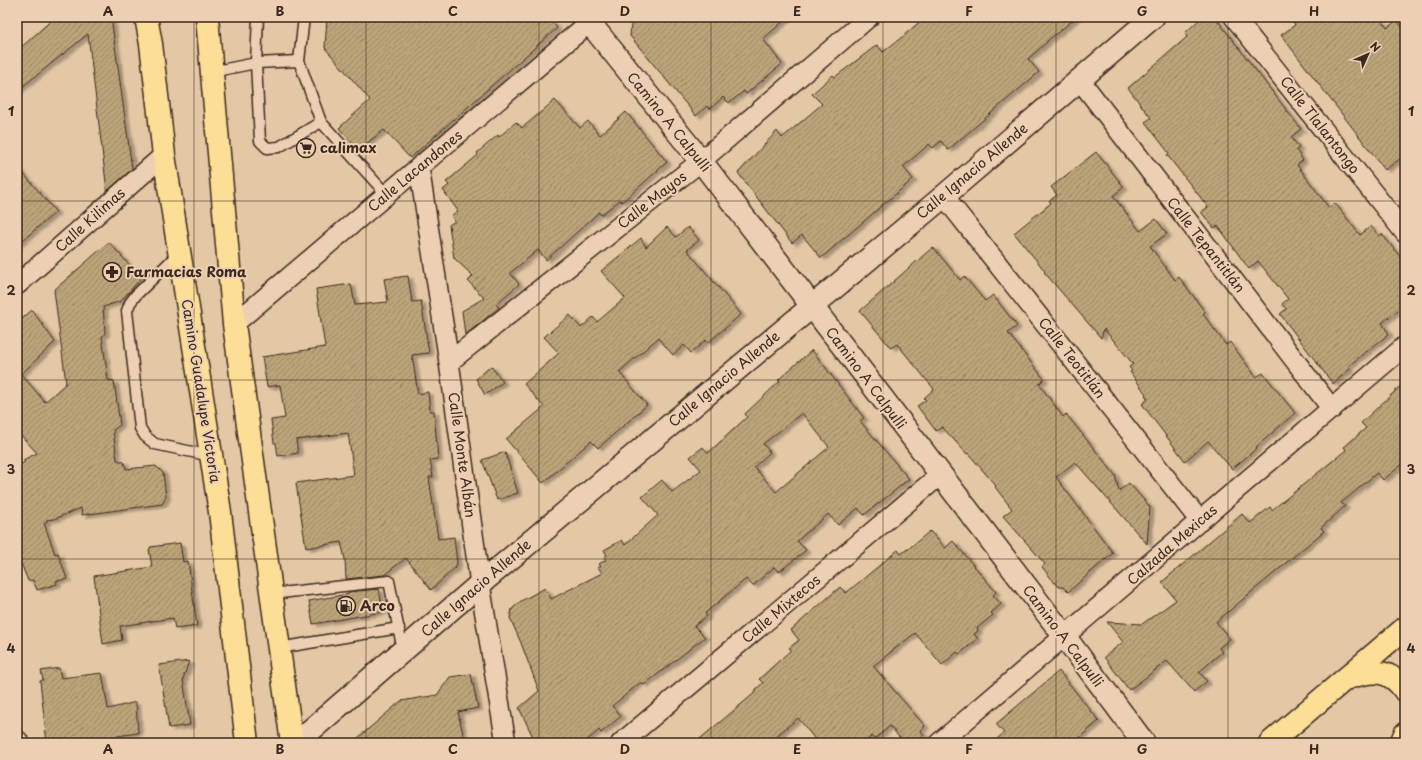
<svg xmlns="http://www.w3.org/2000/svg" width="1422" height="760" viewBox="0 0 1422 760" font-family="'Playpen Sans',sans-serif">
	<defs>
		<pattern id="building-hatch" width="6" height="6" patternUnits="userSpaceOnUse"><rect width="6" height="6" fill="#bca479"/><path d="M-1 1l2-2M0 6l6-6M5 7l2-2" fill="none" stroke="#9a8663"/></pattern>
		<filter id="shadow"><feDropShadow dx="4.5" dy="2.5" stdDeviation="1" flood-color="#0004"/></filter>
	</defs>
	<rect width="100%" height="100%" fill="#e4c8a6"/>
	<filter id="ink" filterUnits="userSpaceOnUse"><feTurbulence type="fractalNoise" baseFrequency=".025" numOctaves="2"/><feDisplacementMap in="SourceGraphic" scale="8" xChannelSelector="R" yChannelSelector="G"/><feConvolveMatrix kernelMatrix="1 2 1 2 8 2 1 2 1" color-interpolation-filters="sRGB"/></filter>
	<g filter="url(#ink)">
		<g fill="url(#building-hatch)" stroke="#3b2a1e" fill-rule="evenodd" filter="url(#shadow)">
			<path d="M55 17H111L132 169 107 191 88 34 17 91V51Z"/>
			<path d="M327 17H548L557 28 410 158 384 130 358 150 339 128 370 100 325 48Z"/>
			<path d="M639 17H788L763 39 782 64 746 94 744 91 729 103 723 97 710 109 707 106 696 116 630 36 631 24Z"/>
			<path d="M925 17H1077L1047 41V42L1028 59 1039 72 948 150 941 141 933 148 929 144 903 167 913 179 821 258 802 235 792 243 738 173 777 131 782 138 822 104 812 94 833 75 835 77 877 45 883 52 902 37Z"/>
			<path d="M1202 17H1215L1301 129 1291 137 1299 148 1296 150 1303 160 1297 165 1329 208 1335 203 1360 235 1371 226 1379 236 1382 234 1405 263V304L1382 323 1389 334 1348 366 1350 369 1333 384 1280 314 1286 309 1282 304 1288 299 1258 261 1249 269 1218 226 1214 228 1201 212 1208 207 1167 155 1169 153 1145 122 1151 118 1128 88 1187 37 1185 33Z"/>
			<path d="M1290 17H1379L1387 28 1397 20 1405 31V155L1385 170 1281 35 1295 25Z"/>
			<path d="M555 100 580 128 588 121 600 135 626 112 667 162 622 202 620 200 601 215 599 212 546 260 538 250 510 273 519 284 496 304 499 308 465 335 462 311 484 298 468 281 473 276 454 258 449 225 455 221 451 216 458 211 443 190 449 185 446 182 478 155 477 153 498 135 499 137 516 122 522 128Z"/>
			<path d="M1096 152 1124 187 1113 196 1140 231 1156 219 1167 234 1150 246 1175 280 1179 277 1205 312 1203 314 1226 345 1230 342 1256 377 1263 373 1295 413 1256 447 1257 448 1232 469 1208 441 1185 461 1142 404 1148 399 1145 395 1146 394 1130 372 1132 371 1129 367 1133 364 1104 329 1101 338 1044 272 1045 271 1014 233 1051 203 1049 201 1057 195 1051 187Z"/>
			<path d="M17 166 56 212 17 245Z"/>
			<path d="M667 227 676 237 688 227 699 240 687 250 741 314 708 343 706 340 691 353 684 345 673 355 658 338 619 372 647 405 598 448 591 441 543 483 506 439 544 407 524 384 559 353 544 337 570 315 581 328 593 317 597 322 625 298 601 271 641 238 646 247Z"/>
			<path d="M109 242 141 278 121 301 103 307 105 333 102 337 108 380 114 381 120 425 113 430 117 460 124 462 126 469 156 466 163 473 166 497 162 504 82 515 81 508 54 519 46 520 47 522 44 523 55 554 58 553 67 579 56 581 57 584 37 590 33 580 28 581 17 553V466L25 462 23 460 37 453 17 431V323L32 310 55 342 21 374 45 402 66 383 54 290Z"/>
			<path d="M933 247 960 280 964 276 985 301 993 295 1017 326 1008 333 1044 379 1039 384 1063 417 1066 414 1108 466 1115 475 1119 491 1129 483 1150 507 1147 544 1075 462 1056 477 1113 553 1068 592 1063 587H1058L1042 567 1045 564 1003 516 1012 509 995 487 996 486 968 453 967 454 942 427 936 431 917 406 926 400 924 398 934 389 897 344 891 348 860 311Z"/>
			<path d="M408 276 412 302 421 301 429 353 412 355 418 394 428 392 430 411H434L438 459 430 460 433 477H429L438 539 454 537 457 563 456 567 431 590 406 558 384 575 346 579 345 559 341 542 306 548 296 483 354 475 348 433 296 440 298 453 278 456 276 443H274L271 420 285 418 280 385 267 387 262 357 325 347 316 289 351 284 355 305 388 302 384 279Z"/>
			<path d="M812 350 864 418 860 421 909 479 864 515 858 508 838 525 828 514 797 541 806 550 779 572 774 567 753 586 746 579 705 613 707 616 694 626 705 637 644 685 641 682 612 706 621 716 601 733 599 730 584 743H536L519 708 539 691 521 643 510 618 512 609 521 601 545 588 551 599 602 573 598 567 601 566 599 564 606 560 604 557 607 555 604 550 622 540 625 545 658 515 642 497 662 480 672 492 701 470 690 457 703 447 708 453 747 417 745 414 780 381 778 380ZM802 413 829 447 776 492 754 467 770 452 763 444Z"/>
			<path d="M491 366 503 382 485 395 476 379Z"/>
			<path d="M1405 382V462L1383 480 1377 473 1341 503 1345 506 1321 528 1324 531 1216 622 1230 639 1219 648 1222 652 1199 672 1207 681 1194 692 1167 661 1129 690 1104 657 1123 642 1107 622 1142 624 1176 600 1162 582 1242 514 1250 523 1270 507 1272 510 1346 450 1344 447 1366 428 1361 423Z"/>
			<path d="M505 452 518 493 497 500 482 460Z"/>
			<path d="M930 531 945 548 953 541 996 592 993 595 1001 604 991 613 993 615 977 628 978 631 974 634 978 639 959 654 957 652 942 665 915 633 873 666 925 726 920 730 924 735 914 743H904L890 726 875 739 872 736 863 743H818L798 718 768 743H695L757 691 755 690 763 683 759 679 791 650 789 648 799 640 791 630 840 587 846 593 898 550 901 554 907 549V550Z"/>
			<path d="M180 543 183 562 188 561 197 626 175 629 173 618 120 626 122 640 103 644 94 576 152 567 149 549 151 548 150 547Z"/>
			<path d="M379 589 383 612 313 624 309 601 348 594V592Z"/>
			<path d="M189 661 183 679 190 725 169 728 159 665Z"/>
			<path d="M59 668 61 678 102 673 108 709 136 702 138 733 110 737 111 743H47L40 681 43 680 41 671Z"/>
			<path d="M1059 671 1099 721 1073 743H992L1004 733 996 724Z"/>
			<path d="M471 674 478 708 458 712 465 743H352L401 701 437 695 450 677Z"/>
		</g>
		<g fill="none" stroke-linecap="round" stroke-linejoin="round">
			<defs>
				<g id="service">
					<path d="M258 17 256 63 260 141 267 148 279 147 321 122"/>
					<path d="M299 61 304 17"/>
					<path d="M211 72 256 63 299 61 321 122 387 195"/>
					<path d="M179 253 136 295 130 303 127 311 140 428 145 436 155 444 211 456"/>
					<path d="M271 594 389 581 403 651"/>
					<path d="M279 648 399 628"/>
				</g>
				<g id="minor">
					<path d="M1234 17 1405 233"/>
					<path d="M1080 80 1332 409"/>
					<path d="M419 167 449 362 480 584 506 743"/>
					<path d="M944 196 1200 521"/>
					<path d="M17 285 164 155"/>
					<path d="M234 324 596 17"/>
					<path d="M449 362 701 161 869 17"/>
					<path d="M621 743 940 475"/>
					<path d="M939 743 1405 346"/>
				</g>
				<g id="tertiary">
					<path d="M585 17 701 161 1065 637 1144 743"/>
					<path d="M17 742V743"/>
					<path d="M296 743 480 584 944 196 1153 17"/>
				</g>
				<g id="primary">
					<path d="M146 17 151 44 164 155 220 512 247 743"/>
					<path d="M207 17 234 324 292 743"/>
					<path d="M1348 678C1372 670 1390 668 1405 691"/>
					<path d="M1270 743 1405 628"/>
					<path d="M1401 743 1405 734"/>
				</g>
			</defs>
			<use href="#service" stroke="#3b2a1e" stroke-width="13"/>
			<use href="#minor" stroke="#3b2a1e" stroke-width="22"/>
			<use href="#tertiary" stroke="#3b2a1e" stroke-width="25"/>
			<use href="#primary" stroke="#3b2a1e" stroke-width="25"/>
			<use href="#service" stroke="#edd0b4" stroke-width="10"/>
			<use href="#minor" stroke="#edd0b4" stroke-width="19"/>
			<use href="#tertiary" stroke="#edd0b4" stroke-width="22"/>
			<use href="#primary" stroke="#fcde96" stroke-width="22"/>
		</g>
	</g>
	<path fill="none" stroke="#3b2a1e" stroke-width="1" stroke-opacity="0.55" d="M194 17V743M366 17V743M539 17V743M711 17V743M883 17V743M1056 17V743M1228 17V743M17 201H1405M17 380H1405M17 559H1405"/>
	<defs>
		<symbol id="supermarket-ring" viewBox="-11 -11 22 22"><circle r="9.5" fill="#edd0b4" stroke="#3b2a1e" stroke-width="1.5"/><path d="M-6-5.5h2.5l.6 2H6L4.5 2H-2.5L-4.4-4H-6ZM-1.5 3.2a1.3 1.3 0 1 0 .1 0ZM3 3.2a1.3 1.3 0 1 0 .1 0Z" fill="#3b2a1e"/></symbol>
		<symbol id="pharmacy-ring" viewBox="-11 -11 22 22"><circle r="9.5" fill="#edd0b4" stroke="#3b2a1e" stroke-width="1.5"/><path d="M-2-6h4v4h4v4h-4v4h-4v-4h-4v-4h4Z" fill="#3b2a1e"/></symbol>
		<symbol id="fuel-ring" viewBox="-11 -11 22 22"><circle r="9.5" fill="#edd0b4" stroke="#3b2a1e" stroke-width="1.5"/><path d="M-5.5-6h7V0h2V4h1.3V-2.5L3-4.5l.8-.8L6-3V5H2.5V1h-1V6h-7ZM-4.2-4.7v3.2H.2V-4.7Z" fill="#3b2a1e"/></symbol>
	</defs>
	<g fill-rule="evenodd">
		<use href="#supermarket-ring" x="295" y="137" width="22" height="22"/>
		<use href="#pharmacy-ring" x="101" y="261" width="22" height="22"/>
		<use href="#fuel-ring" x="335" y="595" width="22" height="22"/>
	</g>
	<g text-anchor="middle" stroke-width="4" stroke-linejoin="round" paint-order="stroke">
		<g font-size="14" fill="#3b2a1e" stroke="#edd0b4">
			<text transform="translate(669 122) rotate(51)" y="5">Camino A Calpulli</text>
			<text transform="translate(1320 125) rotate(52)" y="5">Calle Tlalantongo</text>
			<text transform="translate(415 171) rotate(-40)" y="5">Calle Lacandones</text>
			<text transform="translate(972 171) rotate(-40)" y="5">Calle Ignacio Allende</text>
			<text transform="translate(652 200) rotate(-38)" y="5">Calle Mayos</text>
			<text transform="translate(90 220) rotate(-42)" y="5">Calle Kilimas</text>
			<text transform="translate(1206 245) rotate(52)" y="5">Calle Tepantitlán</text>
			<text transform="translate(1072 358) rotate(52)" y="5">Calle Teotitlán</text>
			<text transform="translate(866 378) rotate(53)" y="5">Camino A Calpulli</text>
			<text transform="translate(724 379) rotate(-40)" y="5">Calle Ignacio Allende</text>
			<text transform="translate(201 391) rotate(81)" y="5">Camino Guadalupe Victoria</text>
			<text transform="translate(462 455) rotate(82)" y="5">Calle Monte Albán</text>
			<text transform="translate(1172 545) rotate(-41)" y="5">Calzada Mexicas</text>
			<text transform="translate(476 588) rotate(-41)" y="5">Calle Ignacio Allende</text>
			<text transform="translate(781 609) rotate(-40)" y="5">Calle Mixtecos</text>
			<text transform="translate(1063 636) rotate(53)" y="5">Camino A Calpulli</text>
		</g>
		<g font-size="14" font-weight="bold" fill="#3b2a1e" stroke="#edd0b4" text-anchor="start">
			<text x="320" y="153">calimax</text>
			<text x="126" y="277">Farmacias Roma</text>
			<text x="360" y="611">Arco</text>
		</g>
	</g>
	<rect width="1422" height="760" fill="none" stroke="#edd0b4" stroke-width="44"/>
	<g transform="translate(1368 54) rotate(45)" stroke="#edd0b4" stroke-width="3" paint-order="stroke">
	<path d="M0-3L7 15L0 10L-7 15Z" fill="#3b2a1e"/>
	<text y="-6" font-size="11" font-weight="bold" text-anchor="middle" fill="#3b2a1e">N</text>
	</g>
	<rect x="22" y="22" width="1378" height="716" fill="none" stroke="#3b2a1e" stroke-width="1.5"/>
	<g font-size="13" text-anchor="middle" font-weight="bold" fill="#3b2a1e">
		<text x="108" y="16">A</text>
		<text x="280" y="16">B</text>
		<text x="453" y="16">C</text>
		<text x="625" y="16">D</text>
		<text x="797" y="16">E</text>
		<text x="969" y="16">F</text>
		<text x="1142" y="16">G</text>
		<text x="1314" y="16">H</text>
		<text x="11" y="116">1</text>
		<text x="1411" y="116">1</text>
		<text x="11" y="295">2</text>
		<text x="1411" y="295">2</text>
		<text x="11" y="474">3</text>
		<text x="1411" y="474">3</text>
		<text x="11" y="653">4</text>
		<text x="1411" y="653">4</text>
		<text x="108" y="754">A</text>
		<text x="280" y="754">B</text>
		<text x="453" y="754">C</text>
		<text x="625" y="754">D</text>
		<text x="797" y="754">E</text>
		<text x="969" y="754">F</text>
		<text x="1142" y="754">G</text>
		<text x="1314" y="754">H</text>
	</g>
</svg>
